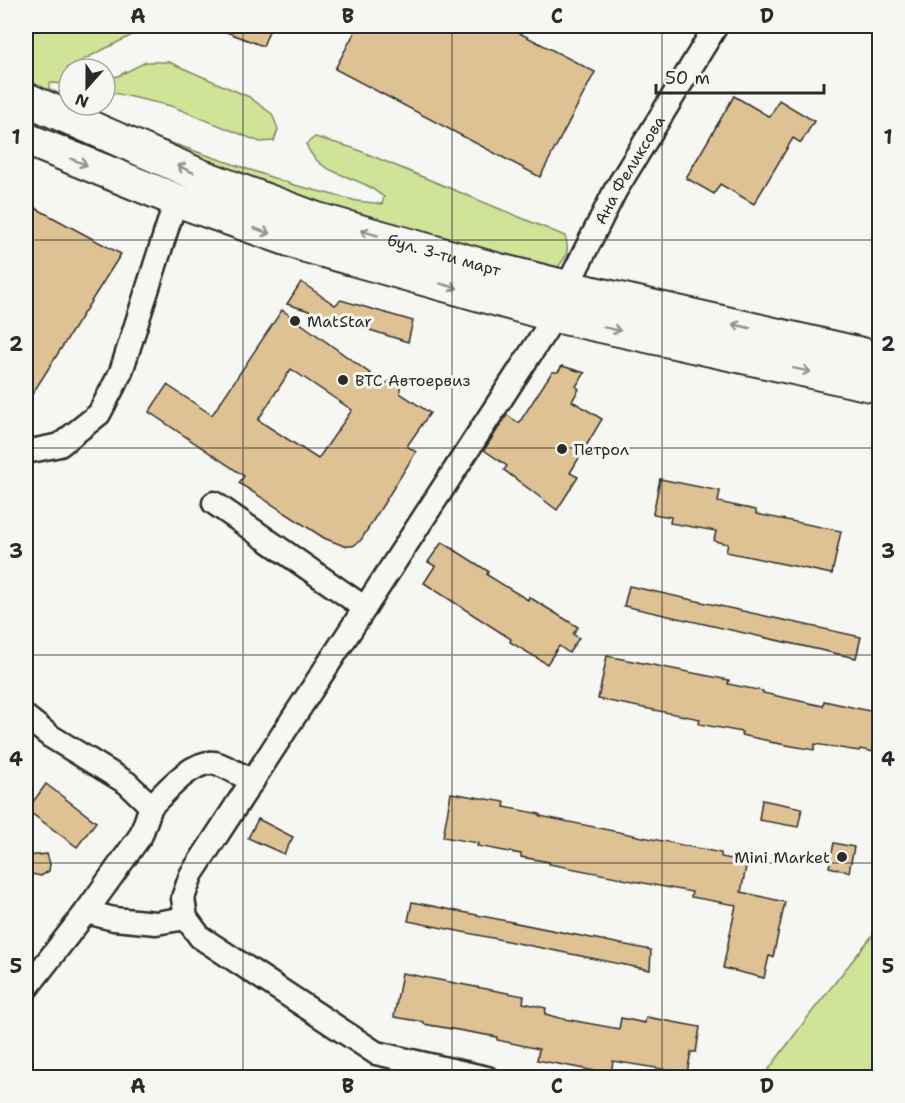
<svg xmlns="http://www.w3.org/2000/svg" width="905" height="1103" viewBox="0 0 905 1103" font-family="'Shantell Sans',sans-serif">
	<rect width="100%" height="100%" fill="#f6f6f2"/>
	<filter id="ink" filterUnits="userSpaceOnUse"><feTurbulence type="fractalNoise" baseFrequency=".0167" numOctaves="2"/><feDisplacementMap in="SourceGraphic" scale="12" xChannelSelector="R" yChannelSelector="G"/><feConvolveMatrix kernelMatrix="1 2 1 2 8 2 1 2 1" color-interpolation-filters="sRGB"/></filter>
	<g filter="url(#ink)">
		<g fill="#d0e498" stroke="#7e8862" stroke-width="1.5">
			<path d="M26 26H142V30L67 68 69 69V84L50 83 49 89 69 98V105H83L148 135 294 185 357 201 382 204 384 197C378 193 371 187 364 184 341 173 316 170 306 144L315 137 353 148 565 236C570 250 567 256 558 267L545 270 305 204 26 87Z"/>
			<path d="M146 62H169L249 97 272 114 278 129 274 141 260 142 171 106 105 91V79L118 76Z"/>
			<path d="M879 927V1077H763L811 1013Z"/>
		</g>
		<g fill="#dfc293" stroke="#2b2b2b" stroke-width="1.5" fill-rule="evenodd">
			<path d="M214 26H271L263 46 213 27Z"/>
			<path d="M358 26H506L595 72 540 177 335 69Z"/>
			<path d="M734 96 770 117 779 100 814 121 801 143 793 138 754 204 720 184 714 194 686 178Z"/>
			<path d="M26 203 121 254 26 404Z"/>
			<path d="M301 282 335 305 341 300 413 321 408 342 287 304Z"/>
			<path d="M282 310 385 384 400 376V393L430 413 407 446 416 452 361 540 353 546H344L324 538 239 483 244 476 149 412 167 385 212 415ZM291 369 352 410 318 459 258 420Z"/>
			<path d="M562 366 585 373 576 386 579 389 572 401 602 419 570 473 578 477 557 510 504 470 507 466 484 450 507 415 519 423 552 372H558Z"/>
			<path d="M660 479 720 491 718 502 756 510V514L841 531 832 574 726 552 728 544 714 541 716 531 670 523 671 517 653 514Z"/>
			<path d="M442 542 488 571 487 575 528 600 529 597 578 627 573 634 579 638 569 653 559 646 547 664 510 642 511 639 424 583 435 566 428 562Z"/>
			<path d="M629 586 861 637 856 658 624 606Z"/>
			<path d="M607 656 729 680 728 684 763 691V693L823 706 824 701 879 713V753L860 749 859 751 815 744 814 750 770 742V741L741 735 742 732 699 724 700 719 598 699Z"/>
			<path d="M46 784 96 822 77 847 27 810Z"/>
			<path d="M451 793 505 802 504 807 540 814V816L721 853V857L747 862 741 892 785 902 773 957 769 956 764 978 723 968 736 905 691 897 692 892 622 879V878L549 864V862L521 857V854L477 846 478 843 443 837Z"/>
			<path d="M762 800 802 808 798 827 759 820Z"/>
			<path d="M258 819 293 837 284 854 248 838Z"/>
			<path d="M834 843 854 847 849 872 829 867Z"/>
			<path d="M47 854 50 864 49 871 41 876 26 873V856Z"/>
			<path d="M412 902 651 950 650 970 408 921Z"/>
			<path d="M402 973 524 996 523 1003 546 1008 545 1014 559 1018 619 1029 621 1018 645 1023 646 1017 700 1027 696 1052H691L687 1073 613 1061 611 1074 537 1060 539 1049 497 1040V1037L424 1024V1022L394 1017Z"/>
		</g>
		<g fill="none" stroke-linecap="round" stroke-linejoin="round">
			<defs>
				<g id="street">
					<path d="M26 452 60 445 99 414 121 372 176 200"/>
					<path d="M214 503 365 608"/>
					<path d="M26 717 50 736 127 783 151 806 141 835 86 912 26 989"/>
					<path d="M151 806C166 792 193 759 215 763 222 764 244 777 253 781"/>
					<path d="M86 912 114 919 156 923 186 918"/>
					<path id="s1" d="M487 1078 376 1053 200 937 186 918 183 898 191 875 555 316 567 287 615 191 716 26"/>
				</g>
				<g id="secondary">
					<path id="s2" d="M26 99 199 175 317 219 499 270 567 287 880 358"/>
					<path d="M26 139 176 200 306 246 555 316 880 387"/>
				</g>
			</defs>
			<use href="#street" stroke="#2b2b2b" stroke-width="27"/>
			<use href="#secondary" stroke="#2b2b2b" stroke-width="36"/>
			<use href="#street" stroke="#f6f6f2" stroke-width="22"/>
			<use href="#secondary" stroke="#f6f6f2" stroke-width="32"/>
		</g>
		<defs><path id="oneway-shaft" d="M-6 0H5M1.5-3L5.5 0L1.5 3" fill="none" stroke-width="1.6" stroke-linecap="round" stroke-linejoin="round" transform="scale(1.5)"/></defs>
		<g stroke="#90908e">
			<use href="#oneway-shaft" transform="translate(79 162) rotate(22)"/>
			<use href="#oneway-shaft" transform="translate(185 169) rotate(-156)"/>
			<use href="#oneway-shaft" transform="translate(262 231) rotate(20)"/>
			<use href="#oneway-shaft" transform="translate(369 233) rotate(-164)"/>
			<use href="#oneway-shaft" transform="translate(449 286) rotate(15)"/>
			<use href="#oneway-shaft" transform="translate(741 326) rotate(-167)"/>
			<use href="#oneway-shaft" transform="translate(612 329) rotate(12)"/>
			<use href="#oneway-shaft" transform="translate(802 370) rotate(12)"/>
		</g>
	</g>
	<path fill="none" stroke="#2b2b2b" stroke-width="1.5" stroke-opacity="0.55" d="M243 26V1078M452 26V1078M662 26V1078M26 240H880M26 448H880M26 655H880M26 863H880"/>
	<g fill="#2b2b2b" stroke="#f6f6f2" stroke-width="2">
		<circle cx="295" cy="321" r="6"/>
		<circle cx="343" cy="380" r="6"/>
		<circle cx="562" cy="449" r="6"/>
		<circle cx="842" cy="857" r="6"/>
	</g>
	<g text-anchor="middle" stroke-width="6" stroke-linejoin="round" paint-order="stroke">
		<g font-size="16" fill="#2b2b2b" stroke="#f6f6f2">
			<text dy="6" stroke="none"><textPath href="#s1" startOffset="1224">Ана Феликсова</textPath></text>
			<text dy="6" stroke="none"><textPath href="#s2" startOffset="447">бул. 3-ти март</textPath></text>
		</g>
		<g font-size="16" fill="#2b2b2b" stroke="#f6f6f2" text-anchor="start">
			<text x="307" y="327">MatStar</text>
			<text x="355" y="386">ВТС Автоервиз</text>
			<text x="574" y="455">Петрол</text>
			<text x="830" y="863" text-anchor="end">Mini Market</text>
		</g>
	</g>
	<rect width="905" height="1103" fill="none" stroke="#f6f6f2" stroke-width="66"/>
	<g transform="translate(87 87) rotate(201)"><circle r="28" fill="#f6f6f2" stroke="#a5a5a2" stroke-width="1.5"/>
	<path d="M0-4.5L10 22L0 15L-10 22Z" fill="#2b2b2b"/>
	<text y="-9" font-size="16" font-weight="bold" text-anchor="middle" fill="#2b2b2b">N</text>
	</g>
	<path d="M656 84v9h168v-9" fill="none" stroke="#2b2b2b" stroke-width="3"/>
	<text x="665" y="84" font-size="18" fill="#2b2b2b" stroke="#f6f6f2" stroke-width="4.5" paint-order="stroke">50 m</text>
	<rect x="33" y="33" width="839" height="1037" fill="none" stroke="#2b2b2b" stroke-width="2"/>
	<g font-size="20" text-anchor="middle" font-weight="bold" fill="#2b2b2b">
		<text x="138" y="23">A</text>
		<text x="348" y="23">B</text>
		<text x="557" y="23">C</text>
		<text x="767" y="23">D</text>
		<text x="16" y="144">1</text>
		<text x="888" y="144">1</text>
		<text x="16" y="351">2</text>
		<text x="888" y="351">2</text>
		<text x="16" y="558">3</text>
		<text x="888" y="558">3</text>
		<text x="16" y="766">4</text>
		<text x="888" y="766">4</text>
		<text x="16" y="973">5</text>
		<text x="888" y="973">5</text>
		<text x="138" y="1093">A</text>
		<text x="348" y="1093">B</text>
		<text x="557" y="1093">C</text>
		<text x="767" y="1093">D</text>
	</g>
</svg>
